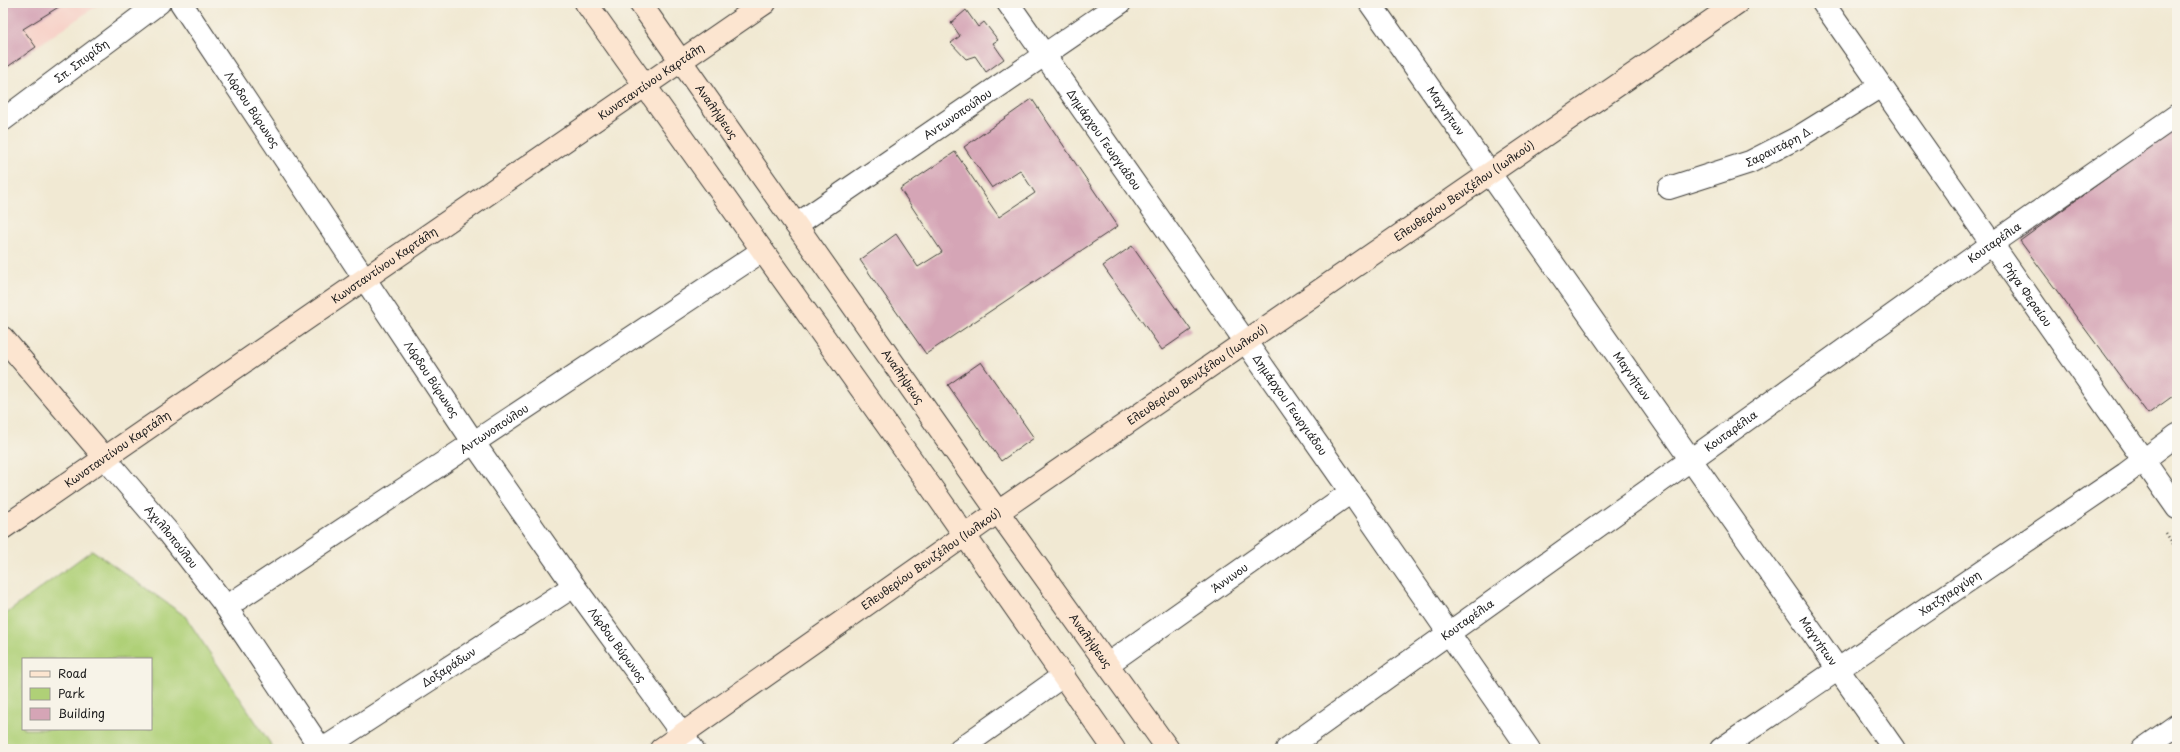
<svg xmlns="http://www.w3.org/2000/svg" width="2180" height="752" viewBox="0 0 2180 752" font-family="'Playpen Sans',sans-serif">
	<rect width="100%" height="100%" fill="#f7f3e8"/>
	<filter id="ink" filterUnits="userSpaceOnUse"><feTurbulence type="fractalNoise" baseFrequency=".025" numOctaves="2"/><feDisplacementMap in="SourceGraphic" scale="8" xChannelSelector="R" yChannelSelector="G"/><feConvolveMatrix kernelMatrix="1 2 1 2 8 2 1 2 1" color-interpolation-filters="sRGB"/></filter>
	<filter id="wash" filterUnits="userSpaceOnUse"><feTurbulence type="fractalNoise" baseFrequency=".012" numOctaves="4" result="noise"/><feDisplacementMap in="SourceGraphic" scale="16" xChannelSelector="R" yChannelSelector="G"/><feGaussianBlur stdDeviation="0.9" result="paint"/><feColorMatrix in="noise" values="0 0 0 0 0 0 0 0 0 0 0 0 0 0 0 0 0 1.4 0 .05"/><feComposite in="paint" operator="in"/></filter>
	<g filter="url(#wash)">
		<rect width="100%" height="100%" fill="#f1e9d3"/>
		<path fill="#f7d1c8" d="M3 3H101L36 47Z"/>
		<path fill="#afd077" stroke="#66764a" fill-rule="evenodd" d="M92 550 185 616 274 749H3V616ZM23 659H151V729H23Z"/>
		<g id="blocks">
			<g fill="#d5a5b6">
				<path d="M3 3H65L23 29 36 47 3 70Z"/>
				<path d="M966 10 978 27 984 22 998 40 993 43 1004 59 986 72 975 56 966 59 951 43 960 36 951 23Z"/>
				<path d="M1032 99 1118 226 926 354 860 260 896 234 918 267 942 252 900 189 955 152 999 217 1035 193 1020 170 992 188 964 147Z"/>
				<path d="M2171 131 2177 140V393L2148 414 2020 241Z"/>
				<path d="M1132 246 1191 330 1162 350 1103 266Z"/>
				<path d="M981 362 1034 438 1001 461 948 385Z"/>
			</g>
		</g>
	</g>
	<g filter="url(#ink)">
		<use href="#blocks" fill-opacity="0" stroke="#3c3b37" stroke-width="1"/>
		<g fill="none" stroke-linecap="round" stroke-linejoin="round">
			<defs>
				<g id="street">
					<path id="s1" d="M181 3 474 443 574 586 693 749"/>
					<path id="s2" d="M1008 3 1351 492 1529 749"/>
					<path id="s3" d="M1370 3 1894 749"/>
					<path id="s4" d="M1823 3 2177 508"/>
					<path id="s5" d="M3 120 159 3"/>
					<path id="s6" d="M1669 188 1750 162 1797 138 1881 86"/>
					<path id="s7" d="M796 225 1120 3"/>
					<path id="s8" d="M105 458 169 533 222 601 321 749"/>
					<path id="s9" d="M226 607 762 251"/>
					<path id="s10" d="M1108 664 1351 492"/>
					<path id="s11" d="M323 749 574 586"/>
					<path d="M960 749 1064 675"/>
					<path id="s12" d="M1287 749 1992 244 2177 115"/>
					<path id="s13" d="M1721 749 2125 474 2177 435"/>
					<path d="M2143 749 2177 725"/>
				</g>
				<g id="secondary">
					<path d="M586 3 931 487 1114 749"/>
					<path id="s14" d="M640 3 998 512 1168 749"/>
					<path d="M3 338 105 458"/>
					<path id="s15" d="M3 528 765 3"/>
					<path id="s16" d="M661 749 998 512 1737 3"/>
				</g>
			</defs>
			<use href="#street" stroke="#3c3b37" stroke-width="24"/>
			<use href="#secondary" stroke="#3c3b37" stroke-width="24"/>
			<path stroke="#3c3b37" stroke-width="2.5" stroke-dasharray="1 3" stroke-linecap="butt" d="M2166 533 2177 550"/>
			<use href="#street" stroke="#fff" stroke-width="22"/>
			<use href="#secondary" stroke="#fce5d0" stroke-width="22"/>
		</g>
	</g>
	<g text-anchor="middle" stroke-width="3" stroke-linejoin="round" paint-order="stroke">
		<g font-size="11" fill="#1c1c1c" stroke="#f7f3e8">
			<text dy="4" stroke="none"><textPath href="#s5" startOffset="98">Σπ. Σπυρίδη</textPath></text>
			<text dy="4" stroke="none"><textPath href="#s15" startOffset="787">Κωνσταντίνου Καρτάλη</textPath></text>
			<text dy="4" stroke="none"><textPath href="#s1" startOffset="128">Λόρδου Βύρωνος</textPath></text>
			<text dy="4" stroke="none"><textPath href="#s3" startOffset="132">Μαγνήτων</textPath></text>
			<text dy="4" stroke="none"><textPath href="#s14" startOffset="133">Αναλήψεως</textPath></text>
			<text dy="4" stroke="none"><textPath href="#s7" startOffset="196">Αντωνοπούλου</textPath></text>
			<text dy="4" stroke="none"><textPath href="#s2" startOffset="167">Δημάρχου Γεωργιάδου</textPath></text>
			<text dy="4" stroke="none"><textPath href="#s6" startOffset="118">Σαραντάρη Δ.</textPath></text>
			<text dy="4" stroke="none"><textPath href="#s16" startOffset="978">Ελευθερίου Βενιζέλου (Ιωλκού)</textPath></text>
			<text dy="4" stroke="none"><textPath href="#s12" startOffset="870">Κουταρέλια</textPath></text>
			<text dy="4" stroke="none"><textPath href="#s15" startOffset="463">Κωνσταντίνου Καρτάλη</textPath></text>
			<text dy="4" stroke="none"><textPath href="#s4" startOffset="356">Ρήγα Φεραίου</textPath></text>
			<text dy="4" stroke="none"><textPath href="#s16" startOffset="654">Ελευθερίου Βενιζέλου (Ιωλκού)</textPath></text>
			<text dy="4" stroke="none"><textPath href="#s3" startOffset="456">Μαγνήτων</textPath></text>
			<text dy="4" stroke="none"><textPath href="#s14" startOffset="457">Αναλήψεως</textPath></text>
			<text dy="4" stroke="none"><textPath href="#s1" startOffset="452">Λόρδου Βύρωνος</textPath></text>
			<text dy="4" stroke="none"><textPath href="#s2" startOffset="491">Δημάρχου Γεωργιάδου</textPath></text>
			<text dy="4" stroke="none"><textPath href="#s9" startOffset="322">Αντωνοπούλου</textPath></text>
			<text dy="4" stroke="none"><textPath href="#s12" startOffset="546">Κουταρέλια</textPath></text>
			<text dy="4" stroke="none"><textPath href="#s15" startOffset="139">Κωνσταντίνου Καρτάλη</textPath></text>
			<text dy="4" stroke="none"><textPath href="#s8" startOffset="103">Αχιλλοπούλου</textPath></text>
			<text dy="4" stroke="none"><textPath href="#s16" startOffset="330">Ελευθερίου Βενιζέλου (Ιωλκού)</textPath></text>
			<text dy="4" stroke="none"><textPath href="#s10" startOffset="149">Άννινου</textPath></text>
			<text dy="4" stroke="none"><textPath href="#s13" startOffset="277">Χατζηαργύρη</textPath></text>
			<text dy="4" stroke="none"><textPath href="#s12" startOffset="222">Κουταρέλια</textPath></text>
			<text dy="4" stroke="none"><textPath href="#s14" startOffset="781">Αναλήψεως</textPath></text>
			<text dy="4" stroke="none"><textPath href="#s3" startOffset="780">Μαγνήτων</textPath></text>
			<text dy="4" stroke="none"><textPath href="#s1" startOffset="776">Λόρδου Βύρωνος</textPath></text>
			<text dy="4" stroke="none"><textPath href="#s11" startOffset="150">Δοξαράδων</textPath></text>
		</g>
	</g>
	<rect width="2180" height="752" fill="none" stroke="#f7f3e8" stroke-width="16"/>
	<rect x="22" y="658" width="130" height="72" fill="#f7f3e8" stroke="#9f9d96"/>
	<rect x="30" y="671" width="20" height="6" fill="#fce5d0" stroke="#9f9d96"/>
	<text x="58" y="678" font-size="12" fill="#1c1c1c">Road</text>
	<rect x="30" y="688" width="20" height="12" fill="#afd077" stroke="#9f9d96"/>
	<text x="58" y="698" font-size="12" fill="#1c1c1c">Park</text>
	<rect x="30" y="708" width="20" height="12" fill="#d5a5b6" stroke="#9f9d96"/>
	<text x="58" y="718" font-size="12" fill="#1c1c1c">Building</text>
</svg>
